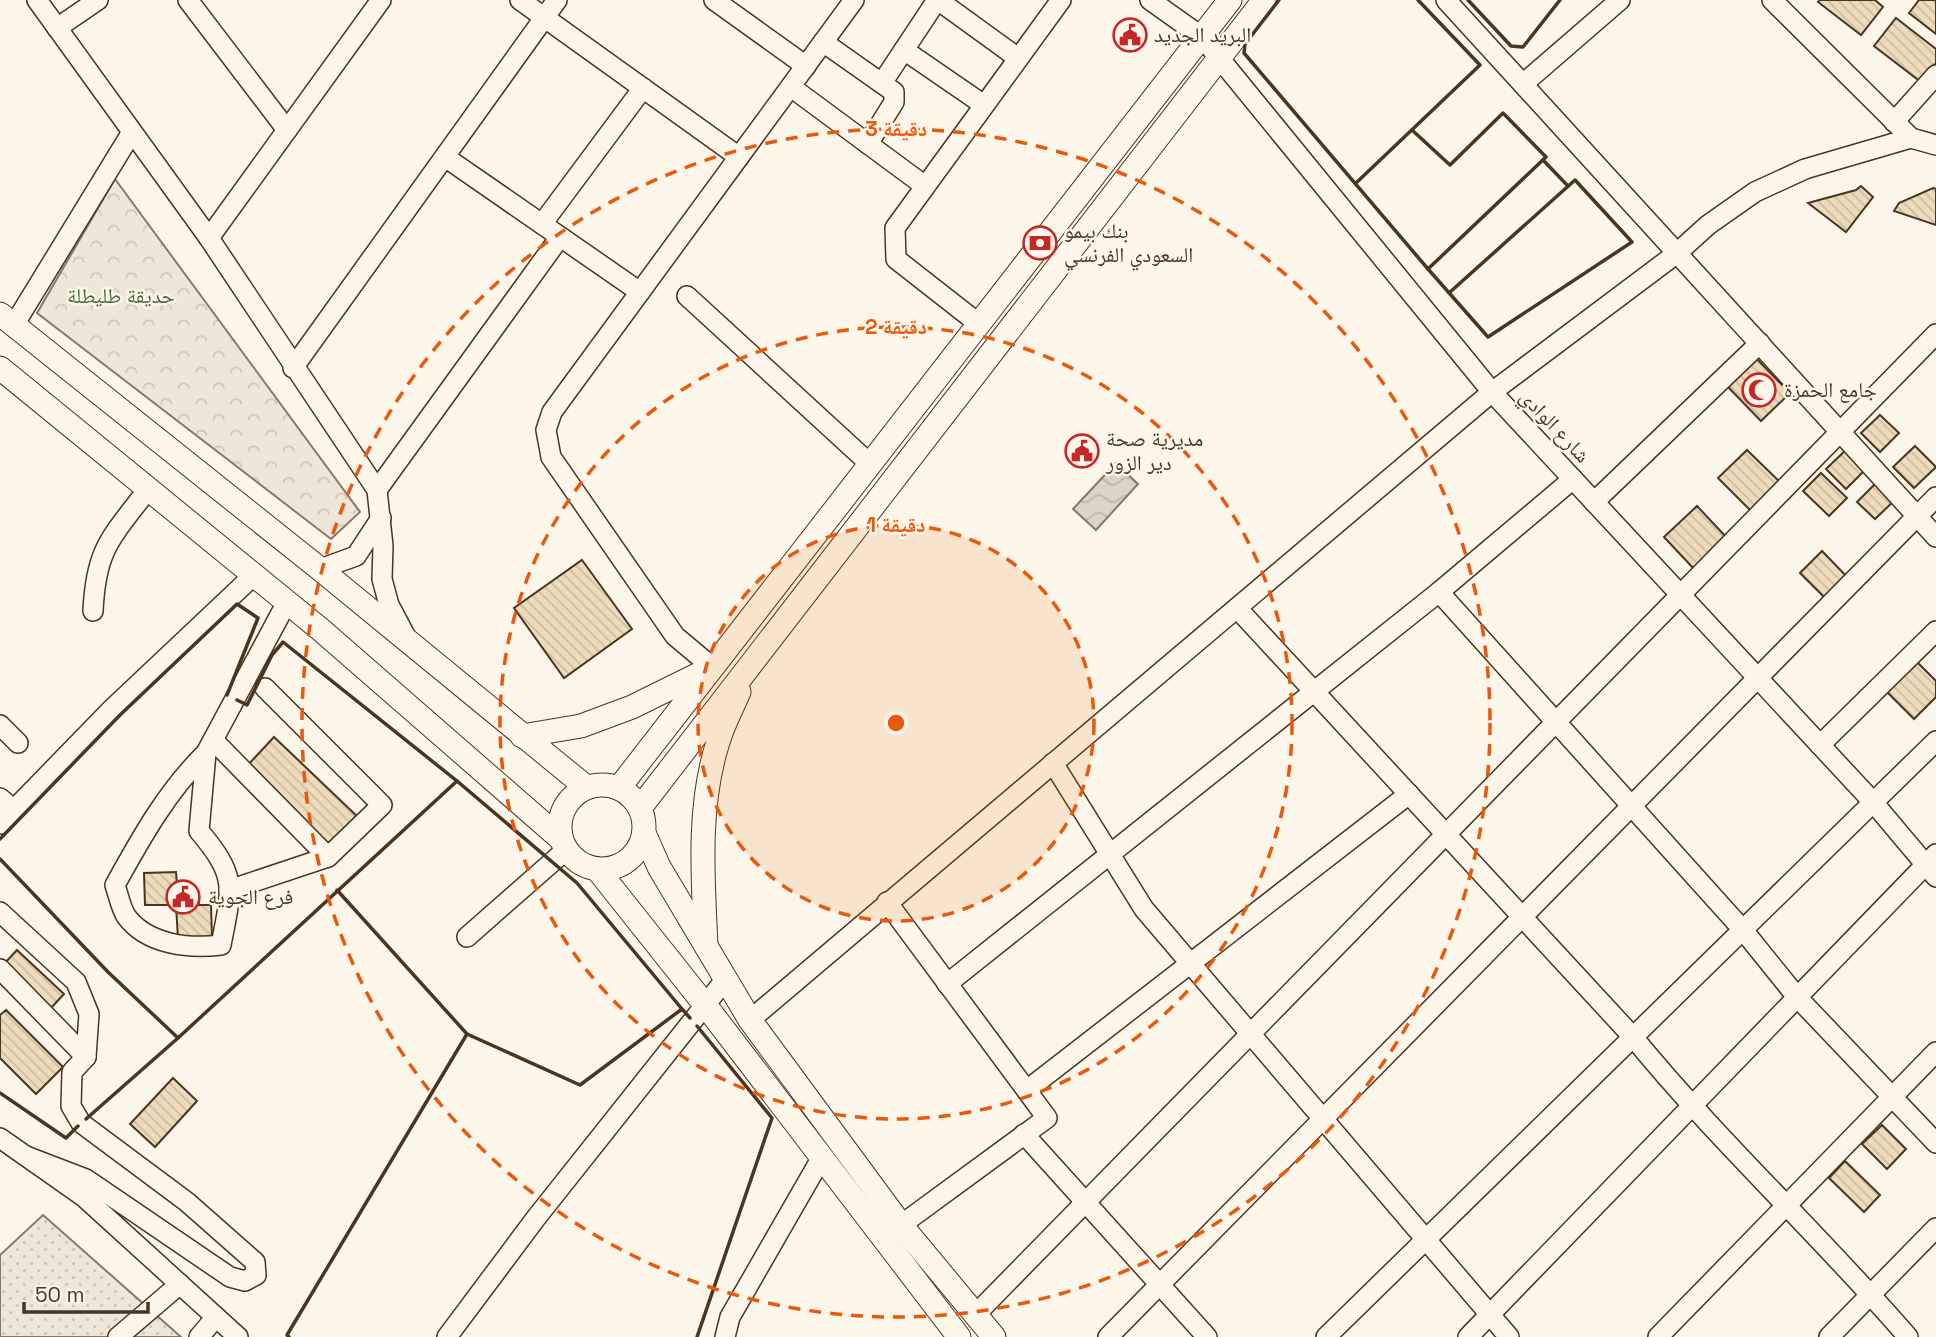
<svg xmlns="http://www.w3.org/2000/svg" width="1936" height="1337" viewBox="0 0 1936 1337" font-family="'Space Grotesk','Noto Naskh Arabic',sans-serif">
	<defs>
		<pattern id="grass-dots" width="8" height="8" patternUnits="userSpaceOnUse" patternTransform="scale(1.75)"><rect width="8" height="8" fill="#ede6d9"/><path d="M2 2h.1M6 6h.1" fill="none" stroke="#cdc6ba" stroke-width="1.8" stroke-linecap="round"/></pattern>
		<pattern id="park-crowns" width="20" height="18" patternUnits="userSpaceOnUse" patternTransform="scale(1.75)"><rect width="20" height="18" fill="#ede6d9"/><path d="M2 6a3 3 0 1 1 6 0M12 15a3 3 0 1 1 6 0" fill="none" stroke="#cdc6ba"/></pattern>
		<pattern id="water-waves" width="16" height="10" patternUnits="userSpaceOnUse" patternTransform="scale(1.75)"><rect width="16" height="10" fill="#dcd4c6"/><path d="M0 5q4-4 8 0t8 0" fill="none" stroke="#beb7aa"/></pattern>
		<pattern id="building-back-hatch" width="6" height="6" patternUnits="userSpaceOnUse" patternTransform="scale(1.75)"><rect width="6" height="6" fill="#ecdcbc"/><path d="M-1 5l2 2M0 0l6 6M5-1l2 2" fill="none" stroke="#ccbda1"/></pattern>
	</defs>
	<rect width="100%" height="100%" fill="#fbf6e9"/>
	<path fill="url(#grass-dots)" stroke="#887966" stroke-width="2" d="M43 1215 181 1337H0V1255Z"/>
	<path fill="url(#park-crowns)" stroke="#887966" stroke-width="2" d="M115 179 360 512 331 539 37 313Z"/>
	<path fill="url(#water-waves)" stroke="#887966" stroke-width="2" d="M1116 463 1138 484 1096 530 1073 509Z"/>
	<g fill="url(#building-back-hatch)" stroke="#4a3520" stroke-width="2">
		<path d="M1820 0H1875L1883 7 1861 35 1818 2Z"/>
		<path d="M1919 0H1936V34L1909 13Z"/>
		<path d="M1896 18 1936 49V63L1921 82 1874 46Z"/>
		<path d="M1861 186 1873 197 1846 232 1808 203 1856 190Z"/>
		<path d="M1933 188 1936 189V225L1894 211 1899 203Z"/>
		<path d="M1756 358 1790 393 1761 421 1727 386Z"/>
		<path d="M1880 415 1899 433 1880 452 1861 433Z"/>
		<path d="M1915 446 1936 467 1914 488 1893 467Z"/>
		<path d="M1849 447 1868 467 1846 489 1826 469Z"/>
		<path d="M1747 450 1782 484 1753 513 1718 478Z"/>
		<path d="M1821 473 1847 498 1829 516 1803 491Z"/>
		<path d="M1878 481 1896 499 1875 519 1857 502Z"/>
		<path d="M1697 506 1728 539 1695 570 1664 537Z"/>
		<path d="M1822 551 1853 583 1831 604 1800 573Z"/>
		<path d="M582 560 632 629 564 678 514 608Z"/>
		<path d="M1914 659 1936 681V697L1914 719 1884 689Z"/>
		<path d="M274 737 360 819 331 849 246 767Z"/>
		<path d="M176 872 177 884 186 885 198 894 199 905H211L212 938 178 939 176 905H145L144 873Z"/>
		<path d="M17 950 64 994 51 1008 4 964Z"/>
		<path d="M6 1010 63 1067 36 1094 0 1058V1015Z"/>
		<path d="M173 1078 197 1101 155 1147 130 1124Z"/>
		<path d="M1882 1125 1906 1149 1887 1169 1862 1144Z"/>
		<path d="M1845 1161 1880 1195 1864 1212 1829 1178Z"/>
	</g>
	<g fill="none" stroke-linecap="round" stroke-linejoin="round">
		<defs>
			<g id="minor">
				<path d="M37 0 209 238 377 490 383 546 382 579 389 605 407 639"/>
				<path d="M188 0 287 130"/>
				<path d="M520 0 739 157"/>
				<path d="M714 0 806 66"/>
				<path d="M938 0 1018 58"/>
				<path d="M1150 0 1202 37 1492 392 1873 802 1936 877"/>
				<path d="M1446 0 1936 537"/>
				<path d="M1772 0 1911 138"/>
				<path d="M57 28 98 0"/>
				<path d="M823 42 894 92V102L868 144"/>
				<path d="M904 50 984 105"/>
				<path d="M882 83 937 0"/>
				<path d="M1523 84 1620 0"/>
				<path d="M791 87 925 186"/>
				<path d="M1894 122 1936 75"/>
				<path d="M445 157 640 292"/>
				<path d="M542 224 643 88"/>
				<path d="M209 238 381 0"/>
				<path d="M687 296 870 464"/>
				<path d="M979 324 896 259 895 228 1061 0"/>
				<path d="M14 325 132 132"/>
				<path d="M293 368 557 0"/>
				<path d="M377 490 560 237"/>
				<path d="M1594 502 1760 343"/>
				<path d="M320 569 356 556 381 518"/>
				<path d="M1439 592 1743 930 1797 997 1936 1143"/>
				<path d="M1237 608 1633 1037C1719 1142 1819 1234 1908 1337"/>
				<path d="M93 611C96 548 111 538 148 489"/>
				<path d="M712 667 675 636 551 457 546 430 552 412 854 0"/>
				<path d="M265 688 382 805 328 857"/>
				<path d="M0 725 18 743"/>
				<path d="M213 740 328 857 229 890"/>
				<path d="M1820 745 1936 631"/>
				<path d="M206 753C167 791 141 838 115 885 118 894 121 908 126 916 147 945 190 949 221 945 232 888 238 877 199 831L206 753 287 602"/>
				<path d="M1053 763 1144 909 1509 1337"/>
				<path d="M0 798 14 810"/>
				<path d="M0 824 112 709 254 575"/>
				<path d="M887 902 1047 1118 901 1225"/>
				<path d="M0 912 76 982 89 1014 86 1057 72 1072 71 1106 81 1123 187 1202 255 1262 256 1275 245 1281 230 1277 86 1179 26 1156"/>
				<path d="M467 937 566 850"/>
				<path d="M0 969 86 1057"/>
				<path d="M947 984 1439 592 1573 479"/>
				<path d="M750 1020 1492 392 1676 254 1708 225 1755 192 1805 169 1911 138 1936 145"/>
				<path d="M1027 1090 1409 794"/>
				<path d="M1024 1134 1207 1337"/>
				<path d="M0 1138 84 1197 238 1337"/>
				<path d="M976 1314 1936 334"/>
				<path d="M118 1337 180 1284"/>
				<path d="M199 1337 216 1317"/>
				<path d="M447 1337 536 1218 725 980"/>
				<path d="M725 1337 730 1317 822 1157"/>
				<path d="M1108 1337 1936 497"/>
				<path d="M1326 1337 1936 741"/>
				<path d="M1468 1337 1936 854"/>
				<path d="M1658 1337 1936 1052"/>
				<path d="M1829 1337 1936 1228"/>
			</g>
			<g id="major">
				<path d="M0 314 320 569 586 787"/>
				<path d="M0 368 320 629 561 839"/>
				<path d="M522 736 581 726 632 707 707 670"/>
				<circle cx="602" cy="827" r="42"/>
				<path d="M619 788 1230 0"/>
				<path d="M640 808 1264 0"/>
				<path d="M644 833 659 867 750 1020 901 1225 994 1337"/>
				<path d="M597 869 706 1006 959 1337"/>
				<path d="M706 946C703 878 697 808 718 742 723 725 732 708 739 692"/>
			</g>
		</defs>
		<use href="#minor" stroke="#4a3520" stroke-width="22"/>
		<use href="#major" stroke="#4a3520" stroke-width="25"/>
		<use href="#minor" stroke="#fbf6e9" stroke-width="19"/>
		<use href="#major" stroke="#fbf6e9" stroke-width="23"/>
		<g stroke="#4a3520" stroke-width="3.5">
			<path d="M1279 0 1245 44 1244 53 1428 269 1546 157 1503 113 1450 165 1412 130"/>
			<path d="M1468 0 1511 46 1523 47 1560 0"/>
			<path d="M1543 160 1568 186"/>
			<path d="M1356 183 1480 65 1418 0"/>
			<path d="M1428 269 1488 337 1632 242 1575 180 1449 293"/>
			<path d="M237 700 247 705 272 655 283 642 457 781 577 883 682 1009"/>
			<path d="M0 839 120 715 237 604 258 618 227 695"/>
			<path d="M0 859 108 972 178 1038 457 781"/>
			<path d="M337 890 467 1034"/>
			<path d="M697 1026 772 1118 697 1337"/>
			<path d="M0 1093 66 1138 78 1126"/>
			<path d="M86 1119 178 1038"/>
			<path d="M289 1337 287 1335 467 1034 580 1085 682 1009 690 1018"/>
		</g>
	</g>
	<circle cx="896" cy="723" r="198" fill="#e8590c" fill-opacity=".12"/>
	<g fill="none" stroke="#e8590c" stroke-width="3.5" stroke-dasharray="12 9">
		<circle cx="896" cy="723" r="198"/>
		<circle cx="896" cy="723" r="396"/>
		<circle cx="896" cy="723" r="594"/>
	</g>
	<defs>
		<symbol id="civic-ring" viewBox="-11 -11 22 22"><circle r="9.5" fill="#fbf6e9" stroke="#c62828" stroke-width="1.5"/><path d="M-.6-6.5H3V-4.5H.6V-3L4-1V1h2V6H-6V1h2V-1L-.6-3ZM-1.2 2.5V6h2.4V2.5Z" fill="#c62828"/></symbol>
		<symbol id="bank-ring" viewBox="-11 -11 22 22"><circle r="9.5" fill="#fbf6e9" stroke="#c62828" stroke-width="1.5"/><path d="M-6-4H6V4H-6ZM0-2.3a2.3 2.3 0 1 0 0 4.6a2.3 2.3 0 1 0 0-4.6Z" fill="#c62828"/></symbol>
		<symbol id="mosque-ring" viewBox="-11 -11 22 22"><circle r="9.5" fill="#fbf6e9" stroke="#c62828" stroke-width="1.5"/><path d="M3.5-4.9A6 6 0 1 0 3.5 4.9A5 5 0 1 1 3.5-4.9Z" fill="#c62828"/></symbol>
	</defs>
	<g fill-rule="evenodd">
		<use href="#civic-ring" x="1111" y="16" width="38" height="38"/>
		<use href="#bank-ring" x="1021" y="224" width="38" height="38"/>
		<use href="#mosque-ring" x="1740" y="371" width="38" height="38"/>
		<use href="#civic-ring" x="1063" y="432" width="38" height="38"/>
		<use href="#civic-ring" x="164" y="878" width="38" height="38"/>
	</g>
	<g text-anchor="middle" stroke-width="5" stroke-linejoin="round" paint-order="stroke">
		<g font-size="21" fill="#4a3520" stroke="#fbf6e9" text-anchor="start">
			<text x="1154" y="42">البريد الجديد</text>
			<text x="1064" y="238">بنك بيمو<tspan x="1064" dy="24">السعودي الفرنسي</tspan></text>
			<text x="1784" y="397">جامع الحمزة</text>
			<text x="1106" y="446">مديرية صحة<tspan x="1106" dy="24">دير الزور</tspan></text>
			<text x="208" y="904">فرع الجوية</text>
		</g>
		<g font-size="21" fill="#436837" stroke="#fbf6e9">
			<text x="121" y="303">حديقة طليطلة</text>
		</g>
		<g font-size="21" fill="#4a3520" stroke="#fbf6e9">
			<text transform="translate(1555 426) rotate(47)" y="7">شارع الوادي</text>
		</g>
	</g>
	<circle cx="896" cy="723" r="10" fill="#e8590c" stroke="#fbf6e9" stroke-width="3.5"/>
	<g font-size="21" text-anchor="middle" font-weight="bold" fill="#e8590c" stroke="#fbf6e9" stroke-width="5" stroke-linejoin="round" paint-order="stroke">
		<text x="896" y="136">3 دقيقة</text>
		<text x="896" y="334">2 دقيقة</text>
		<text x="896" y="532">1 دقيقة</text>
	</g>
	<path d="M24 1302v10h124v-10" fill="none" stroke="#4a3520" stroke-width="3.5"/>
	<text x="35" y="1302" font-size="21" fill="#4a3520" stroke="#fbf6e9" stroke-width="5" paint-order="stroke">50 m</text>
</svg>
